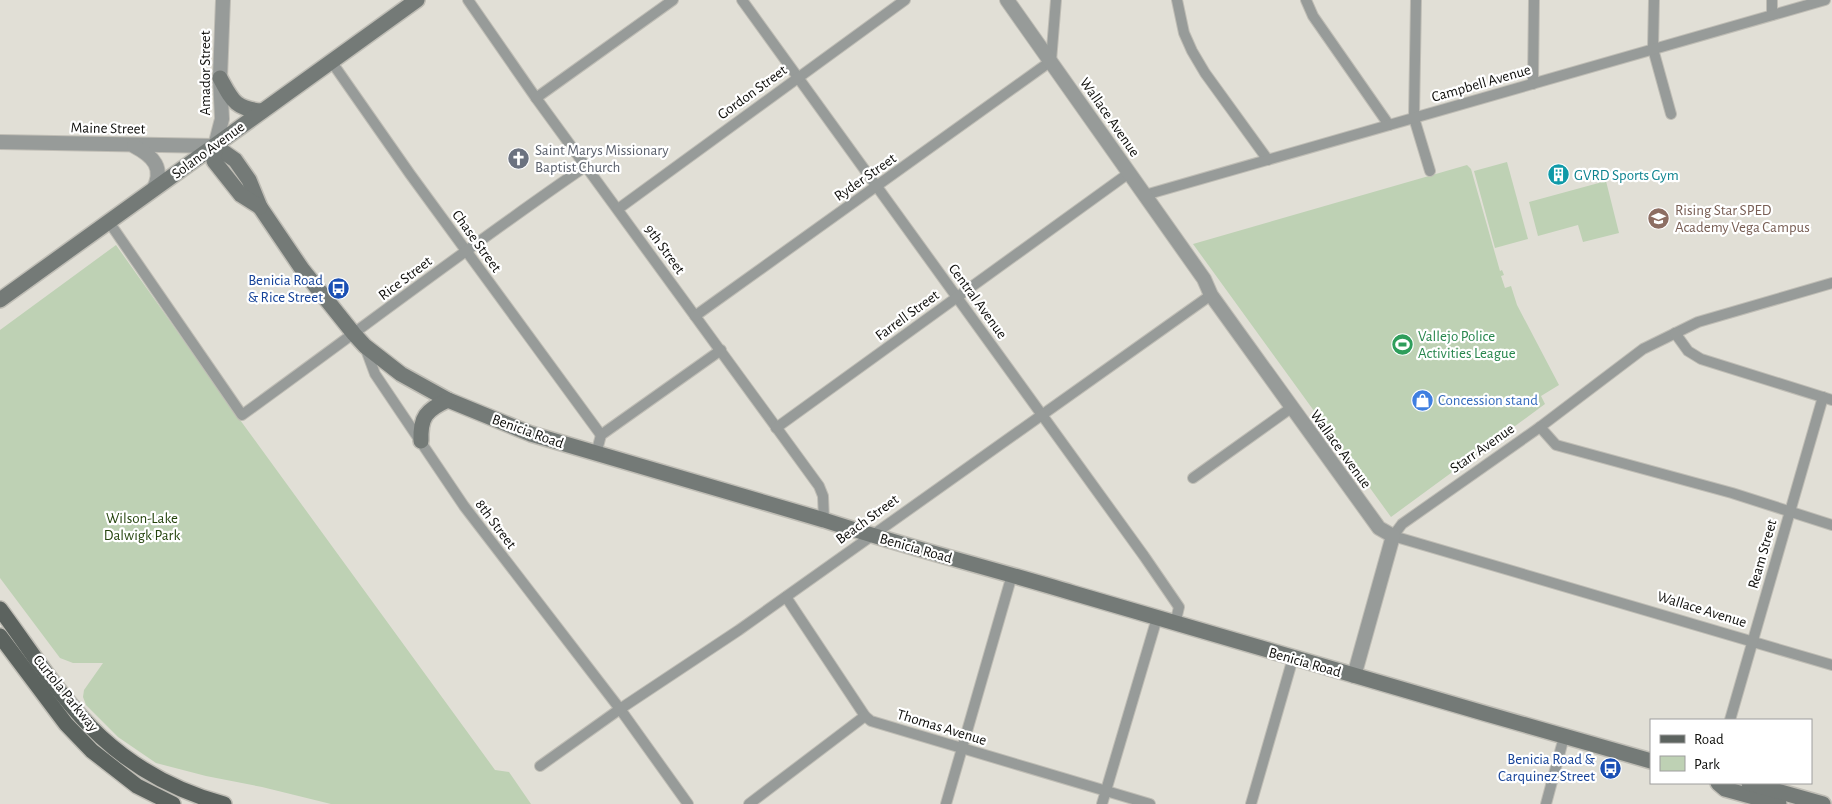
<svg xmlns="http://www.w3.org/2000/svg" width="1832" height="804" viewBox="0 0 1832 804" font-family="'Alegreya Sans',sans-serif">
	<rect width="100%" height="100%" fill="#e1dfd6"/>
	<g fill="#bed1b4">
		<path d="M1507 162 1528 239 1495 248 1474 171Z"/>
		<path d="M1467 165 1471 169 1500 271 1502 270 1504 275 1501 276 1505 288 1511 286 1517 305 1559 385 1541 396 1545 404 1391 517 1193 244Z"/>
		<path d="M1606 181 1619 233 1583 242 1578 225 1538 236 1529 202Z"/>
		<path d="M116 245 243 424 495 770 509 772 531 804H331L262 787 206 776 156 763 118 737 86 705 83 697 84 690 103 663H73L60 658 0 578V330Z"/>
	</g>
	<g fill="none" stroke-linecap="round" stroke-linejoin="round">
		<defs>
			<g id="minor">
				<path d="M468 0 536 98 819 486 823 496 824 520"/>
				<path d="M742 0 1144 556 1179 607 1175 624"/>
				<path d="M1177 0 1184 33 1192 51 1205 73 1268 160"/>
				<path d="M1306 0 1313 16 1389 125"/>
				<path d="M1416 0 1414 118 1430 171"/>
				<path d="M1654 0 1653 49 1671 114"/>
				<path d="M1772 0V15"/>
				<path d="M331 61 410 174 601 435"/>
				<path d="M1533 84 1534 0"/>
				<path d="M536 98 673 0"/>
				<path d="M1145 195 1825 0"/>
				<path d="M618 209 905 0"/>
				<path d="M109 222 242 415C357 332 469 246 586 166"/>
				<path d="M1832 283 1698 322 1643 349 1540 427 1402 524 1393 536 1832 665"/>
				<path d="M695 316 1051 61 1056 0"/>
				<path d="M1675 333 1688 351 1701 359 1832 400"/>
				<path d="M365 347 375 374 464 506 620 709 688 804"/>
				<path d="M1540 427 1556 445 1732 493 1832 525"/>
				<path d="M776 428 1129 173"/>
				<path d="M596 454 601 435 721 350"/>
				<path d="M1193 478 1291 408"/>
				<path d="M786 597 865 716 871 721 1150 804"/>
				<path d="M1730 720 1823 397"/>
				<path d="M540 766 620 709 739 630 1211 295"/>
				<path d="M749 804 865 716"/>
				<path d="M946 804 1012 575"/>
				<path d="M1102 804 1157 618"/>
				<path d="M1251 804 1293 658"/>
				<path d="M1546 804 1564 737"/>
			</g>
			<g id="tertiary">
				<path d="M1007 0 1204 279 1211 295 1379 528 1393 536 1354 676"/>
				<path d="M0 142 215 146 222 119 220 78 223 0"/>
				<path d="M134 146C153 156 165 168 153 190"/>
			</g>
			<g id="secondary">
				<path d="M220 78C232 100 235 109 262 111"/>
				<path d="M215 146 235 160 249 180 260 207 302 269 354 334 365 346 401 374 448 400 531 434 824 520C906 547 990 568 1073 593 1265 650 1458 706 1651 761"/>
				<path d="M215 146 214 161 241 195 260 207"/>
				<path d="M0 300 417 0"/>
				<path d="M421 441C420 417 426 410 448 400"/>
				<path d="M1718 783 1725 789 1779 804"/>
				<path d="M1749 783 1823 804"/>
			</g>
			<g id="primary">
				<path d="M0 609C32 652 62 701 101 737 136 769 179 792 224 804"/>
				<path d="M0 636 66 724 92 751 137 786 173 804"/>
			</g>
		</defs>
		<use href="#minor" stroke="#bfbdb5" stroke-width="12"/>
		<use href="#tertiary" stroke="#bfbdb5" stroke-width="16"/>
		<use href="#secondary" stroke="#bfbdb5" stroke-width="18"/>
		<use href="#primary" stroke="#bfbdb5" stroke-width="18"/>
		<use href="#minor" stroke="#979b99" stroke-width="10"/>
		<use href="#tertiary" stroke="#979b99" stroke-width="14"/>
		<use href="#secondary" stroke="#747a77" stroke-width="15"/>
		<use href="#primary" stroke="#5c635f" stroke-width="15"/>
	</g>
	<defs>
		<symbol id="church-disc" viewBox="-11 -11 22 22"><circle r="9.5" fill="#6b7280" stroke="#fff"/><path d="M-1.2-6h2.4v3.5h3.3v2.4h-3.3V6h-2.4V-.1h-3.3v-2.4h3.3Z" fill="#fff"/></symbol>
		<symbol id="building-disc" viewBox="-11 -11 22 22"><circle r="9.5" fill="#0f9aa8" stroke="#fff"/><path d="M-4-6H4V6H1V3H-1V6H-4ZM-2.5-4.3h1.7v1.8h-1.7ZM.8-4.3h1.7v1.8H.8ZM-2.5-1h1.7V.8h-1.7ZM.8-1h1.7V.8H.8Z" fill="#fff"/></symbol>
		<symbol id="school-disc" viewBox="-11 -11 22 22"><circle r="9.5" fill="#8d6e63" stroke="#fff"/><path d="M0-5L7-2L0 1L-7-2ZM-4 1L0 2.5L4 1V4Q0 6-4 4Z" fill="#fff"/></symbol>
		<symbol id="bus-disc" viewBox="-11 -11 22 22"><circle r="9.5" fill="#1a4fb4" stroke="#fff"/><path d="M-5-6H5V4H4V6H2V4H-2V6H-4V4H-5ZM-3.5-4V0h7V-4ZM-3.5 1.2v1.5H-2V1.2ZM2 1.2v1.5H3.5V1.2Z" fill="#fff"/></symbol>
		<symbol id="stadium-disc" viewBox="-11 -11 22 22"><circle r="9.5" fill="#2e9e5b" stroke="#fff"/><path d="M0-5a6.5 5 0 1 0 0 10a6.5 5 0 1 0 0-10ZM-3.5-1.8h7v3.6h-7Z" fill="#fff"/></symbol>
		<symbol id="shop-disc" viewBox="-11 -11 22 22"><circle r="9.5" fill="#3f7fe0" stroke="#fff"/><path d="M-5-2.5h2.3a2.7 3.5 0 0 1 5.4 0H5L5.5 6h-11ZM-1.5-2.5h3a1.5 2.3 0 0 0-3 0Z" fill="#fff"/></symbol>
	</defs>
	<g fill-rule="evenodd">
		<use href="#church-disc" x="506" y="146" width="25" height="25"/>
		<use href="#building-disc" x="1546" y="162" width="25" height="25"/>
		<use href="#school-disc" x="1646" y="206" width="25" height="25"/>
		<use href="#bus-disc" x="326" y="276" width="25" height="25"/>
		<use href="#stadium-disc" x="1390" y="332" width="25" height="25"/>
		<use href="#shop-disc" x="1410" y="388" width="25" height="25"/>
		<use href="#bus-disc" x="1598" y="756" width="25" height="25"/>
	</g>
	<g text-anchor="middle" stroke-width="4.5" stroke-linejoin="round" paint-order="stroke">
		<g font-size="15" fill="#0d0d0a" stroke="#fff">
			<text transform="translate(205 73) rotate(-90)" y="5">Amador Street</text>
			<text transform="translate(1481 83) rotate(-16)" y="5">Campbell Avenue</text>
			<text transform="translate(752 92) rotate(-36)" y="5">Gordon Street</text>
			<text transform="translate(1110 117) rotate(55)" y="5">Wallace Avenue</text>
			<text transform="translate(108 128) rotate(1)" y="5">Maine Street</text>
			<text transform="translate(208 150) rotate(-36)" y="5">Solano Avenue</text>
			<text transform="translate(865 177) rotate(-35)" y="5">Ryder Street</text>
			<text transform="translate(477 241) rotate(54)" y="5">Chase Street</text>
			<text transform="translate(665 249) rotate(54)" y="5">9th Street</text>
			<text transform="translate(405 278) rotate(-37)" y="5">Rice Street</text>
			<text transform="translate(978 301) rotate(54)" y="5">Central Avenue</text>
			<text transform="translate(907 315) rotate(-36)" y="5">Farrell Street</text>
			<text transform="translate(528 431) rotate(20)" y="5">Benicia Road</text>
			<text transform="translate(1482 448) rotate(-35)" y="5">Starr Avenue</text>
			<text transform="translate(1341 449) rotate(54)" y="5">Wallace Avenue</text>
			<text transform="translate(867 519) rotate(-36)" y="5">Beach Street</text>
			<text transform="translate(496 524) rotate(53)" y="5">8th Street</text>
			<text transform="translate(916 548) rotate(16)" y="5">Benicia Road</text>
			<text transform="translate(1762 554) rotate(-74)" y="5">Ream Street</text>
			<text transform="translate(1702 609) rotate(17)" y="5">Wallace Avenue</text>
			<text transform="translate(1305 662) rotate(16)" y="5">Benicia Road</text>
			<text transform="translate(66 693) rotate(51)" y="5">Curtola Parkway</text>
			<text transform="translate(942 727) rotate(17)" y="5">Thomas Avenue</text>
		</g>
		<g font-size="15" fill="#5b616d" stroke="#fff" text-anchor="start">
			<text x="535" y="155">Saint Marys Missionary<tspan x="535" dy="17">Baptist Church</tspan></text>
		</g>
		<g font-size="15" fill="#0d838f" stroke="#fff" text-anchor="start">
			<text x="1574" y="180">GVRD Sports Gym</text>
		</g>
		<g font-size="15" fill="#785e54" stroke="#fff" text-anchor="start">
			<text x="1675" y="215">Rising Star SPED<tspan x="1675" dy="17">Academy Vega Campus</tspan></text>
		</g>
		<g font-size="15" fill="#164399" stroke="#fff" text-anchor="end">
			<text x="323" y="285">Benicia Road<tspan x="323" dy="17">&amp; Rice Street</tspan></text>
			<text x="1595" y="764">Benicia Road &amp;<tspan x="1595" dy="17">Carquinez Street</tspan></text>
		</g>
		<g font-size="15" fill="#27864d" stroke="#fff" text-anchor="start">
			<text x="1418" y="341">Vallejo Police<tspan x="1418" dy="17">Activities League</tspan></text>
		</g>
		<g font-size="15" fill="#366cbe" stroke="#fff" text-anchor="start">
			<text x="1438" y="405">Concession stand</text>
		</g>
		<g font-size="15" fill="#25440d" stroke="#fff">
			<text x="142" y="523">Wilson-Lake<tspan x="142" dy="17">Dalwigk Park</tspan></text>
		</g>
	</g>
	<rect x="1650" y="719" width="162" height="65" fill="#ffffff" stroke="#9e9e9d"/>
	<rect x="1660" y="735" width="25" height="8" fill="#5c635f" stroke="#9e9e9d"/>
	<text x="1694" y="744" font-size="15" fill="#0d0d0a">Road</text>
	<rect x="1660" y="756" width="25" height="15" fill="#bed1b4" stroke="#9e9e9d"/>
	<text x="1694" y="769" font-size="15" fill="#0d0d0a">Park</text>
</svg>
